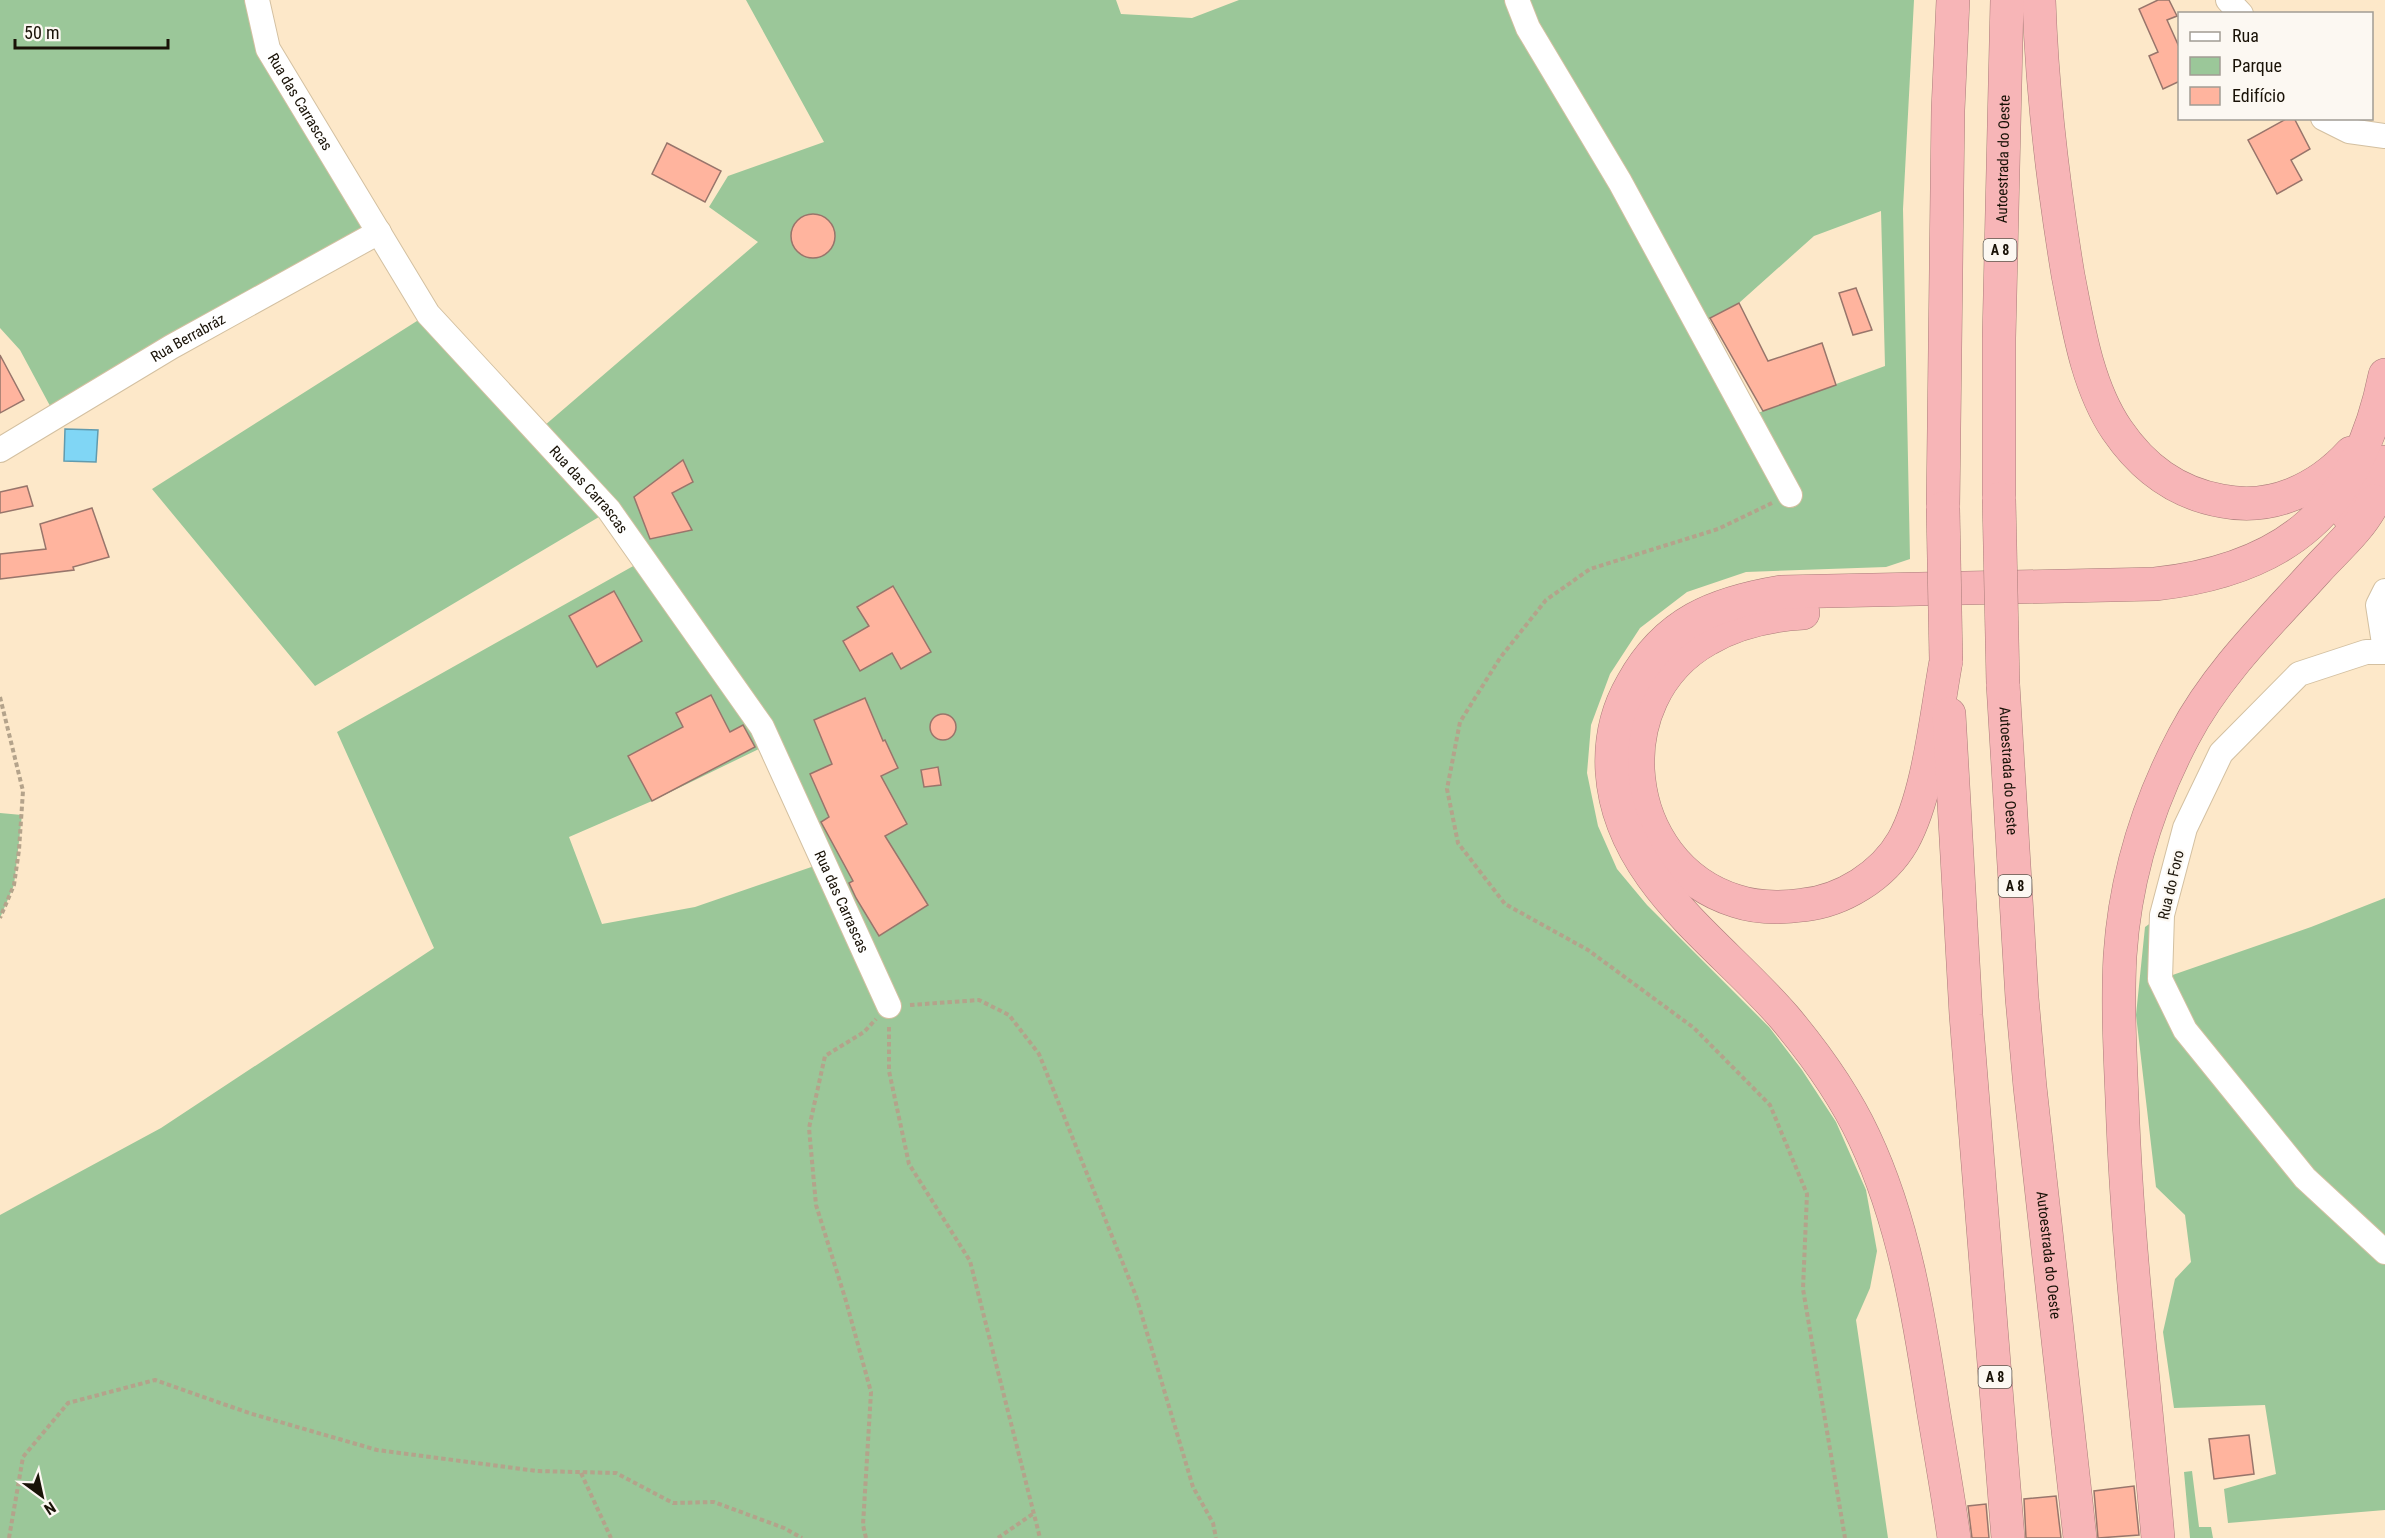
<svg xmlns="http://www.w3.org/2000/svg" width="2385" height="1538" viewBox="0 0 2385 1538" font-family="'Roboto Condensed',sans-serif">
	<rect width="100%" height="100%" fill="#fde8c9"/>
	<g fill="#9bc799" fill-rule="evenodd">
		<path d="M0 0H257L268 49 379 232 56 417 20 350 0 328Z"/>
		<path d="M746 0H1116L1121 14 1192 18 1239 0H1914L1903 209 1910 559 1886 567 1746 572 1687 592 1640 628 1610 674 1591 725 1587 773 1598 826 1617 869 1647 905 1769 1027 1802 1070 1836 1122 1866 1190 1877 1251 1870 1288 1856 1320 1888 1538H0V1215L161 1128 434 948 337 732 644 560 609 511 315 686 152 489 428 314 537 432 758 242 709 207 728 176 824 142ZM1881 211 1885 366 1755 414 1697 323 1710 319 1739 303 1814 236ZM769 744 823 863 695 907 602 924 569 837 652 801Z"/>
		<path d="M0 813 22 815 14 885 0 918Z"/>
		<path d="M2385 898V1510L2228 1523 2224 1489 2276 1474 2265 1405 2174 1408 2163 1332 2175 1279 2191 1262 2185 1215 2156 1187 2136 1015 2145 927 2162 915 2161 979 2311 927Z"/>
		<path d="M2192 1471 2199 1527H2211L2213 1538H2190L2184 1472Z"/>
	</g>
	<path fill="#80d6f5" stroke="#619bae" stroke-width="1.5" d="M65 429 98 430 96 462 64 461Z"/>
	<g fill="#ffb49e" stroke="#98756b" stroke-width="1.5">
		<path d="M2158 0H2169L2177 16 2167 20 2180 49V81L2163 89 2149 56 2158 52 2139 9Z"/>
		<path d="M2288 118H2294L2310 149 2291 160 2302 180 2277 194 2248 140Z"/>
		<path d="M667 143 721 171 705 202 652 174Z"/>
		<circle cx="813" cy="236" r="22"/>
		<path d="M1856 288 1872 330 1853 335 1839 293Z"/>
		<path d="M1739 303 1768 361 1822 343 1836 385 1763 411 1710 318Z"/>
		<path d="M0 355 24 400 0 413Z"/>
		<path d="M683 460 693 482 672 493 692 530 650 539 634 497Z"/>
		<path d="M27 486 33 506 0 513V492Z"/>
		<path d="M92 508 109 557 73 567 74 570 0 579V554L46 549 40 524Z"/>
		<path d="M893 586 931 652 901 669 892 653 860 671 843 641 869 626 857 607Z"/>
		<path d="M614 591 642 641 597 667 569 616Z"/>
		<path d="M711 695 730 732 743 725 755 747 652 801 628 756 683 727 676 713Z"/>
		<path d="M865 698 883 741 885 740 898 768 881 776 907 824 885 836 928 905 879 936 856 898 849 883 853 881 821 822 829 817 810 774 832 764 814 720Z"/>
		<circle cx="943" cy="727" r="13"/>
		<path d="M938 767 941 785 924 787 921 770Z"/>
		<path d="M2249 1435 2254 1474 2214 1479 2209 1439Z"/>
		<path d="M2134 1486 2139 1535 2098 1538 2094 1491Z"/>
		<path d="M2056 1496 2061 1538H2026L2024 1499Z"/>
		<path d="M1986 1504 1989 1538H1972L1968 1506Z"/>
	</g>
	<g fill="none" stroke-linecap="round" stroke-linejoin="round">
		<defs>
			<g id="minor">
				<path id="s1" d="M257 0 268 49 428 314 609 510 762 727 889 1006"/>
				<path d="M1517 0 1528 28 1620 182 1790 495"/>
				<path d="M2228 0 2241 14"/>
				<path d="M2323 118 2349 131 2385 136"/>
				<path id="s2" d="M0 450 171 347 379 232"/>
				<path d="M2385 591 2378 605 2385 650"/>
				<path d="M2385 652H2366L2299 674 2221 753 2185 828 2162 915 2160 979 2185 1030 2305 1178 2385 1252"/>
			</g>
			<g id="motorway">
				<path d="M2039 0C2042 92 2053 184 2068 275 2078 326 2087 386 2117 430 2143 468 2176 493 2222 501 2272 511 2318 489 2351 453"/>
				<path id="s3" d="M1999 499V338L2007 0"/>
				<path d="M1943 508 1948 110 1953 0"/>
				<path d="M2348 515 2385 462"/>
				<path d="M1803 613C1770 615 1737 622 1708 639 1602 698 1620 865 1736 901 1757 908 1781 908 1803 905 1842 901 1883 876 1903 841 1929 794 1936 715 1946 661"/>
				<path id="s4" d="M2003 684 2022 998 2030 1087 2080 1538"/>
				<path d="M1949 714 1966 1015 2008 1538"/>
				<path d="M1954 1538C1948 1495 1940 1451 1933 1408 1919 1316 1904 1222 1864 1137 1844 1094 1816 1055 1785 1018 1721 943 1619 880 1612 772 1610 741 1617 710 1632 684 1666 622 1715 603 1781 592L2155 584C2289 569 2358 508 2385 375"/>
				<path d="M2158 1538C2146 1400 2129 1263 2123 1124 2121 1068 2117 1012 2120 956 2125 879 2148 804 2184 736 2217 673 2270 622 2317 570 2336 549 2362 527 2374 501"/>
			</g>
		</defs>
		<use href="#minor" stroke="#d3c0a1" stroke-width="26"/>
		<use href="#motorway" stroke="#a97c79" stroke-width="34"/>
		<g stroke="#b4a38b" stroke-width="4" stroke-dasharray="4.5 3" stroke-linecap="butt">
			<path d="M1772 503 1718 529 1590 569 1546 600 1500 658 1460 722 1447 789 1458 843 1505 904 1588 950 1694 1028 1770 1105 1807 1194 1803 1289 1845 1538"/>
			<path d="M0 697 23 791 19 850 14 885 0 918"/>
			<path d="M910 1005 979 1000 1009 1015 1039 1054 1136 1296 1193 1487 1213 1523 1216 1538"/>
			<path d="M889 1027V1071L909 1164 970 1261 1040 1538"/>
			<path d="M581 1473 611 1538"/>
			<path d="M9 1538 23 1457 68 1403 155 1380 249 1413 377 1450 537 1471 616 1473 673 1503 714 1502 784 1528 802 1538"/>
			<path d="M866 1538 863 1525 871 1392 846 1301 816 1205 809 1128 825 1056 864 1032 876 1019"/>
			<path d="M998 1538 1034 1513"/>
		</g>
		<use href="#minor" stroke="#fff" stroke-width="24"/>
		<use href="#motorway" stroke="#f7b5b7" stroke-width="33"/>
		<defs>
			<g id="motorway-bridge">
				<path d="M1999 499 2003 684"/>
				<path d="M1943 508 1946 661"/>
			</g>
		</defs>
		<use href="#motorway-bridge" stroke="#a97c79" stroke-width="34" stroke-linecap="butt"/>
		<use href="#motorway-bridge" stroke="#f7b5b7" stroke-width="33"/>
	</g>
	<g text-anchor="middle" stroke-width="4.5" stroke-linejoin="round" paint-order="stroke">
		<g fill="#fcf8f2" stroke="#5d574e" stroke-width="1.5">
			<rect x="1983.5" y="239" width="33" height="22" rx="4.5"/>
			<rect x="1998.5" y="875" width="33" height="22" rx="4.5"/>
			<rect x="1978.5" y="1366" width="33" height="22" rx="4.5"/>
		</g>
		<g font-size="14" font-weight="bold" fill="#191207">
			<text x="2000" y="255">A 8</text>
			<text x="2015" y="891">A 8</text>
			<text x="1995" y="1382">A 8</text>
		</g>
		<g font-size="15" fill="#191207" stroke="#fcf8f2">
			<text dy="5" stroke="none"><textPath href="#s1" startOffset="112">Rua das Carrascas</textPath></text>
			<text dy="5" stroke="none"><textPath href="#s3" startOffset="340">Autoestrada do Oeste</textPath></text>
			<text dy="5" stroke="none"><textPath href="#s2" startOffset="219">Rua Berrabráz</textPath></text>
			<text dy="5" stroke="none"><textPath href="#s1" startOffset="598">Rua das Carrascas</textPath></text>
			<text dy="5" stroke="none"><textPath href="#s4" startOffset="87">Autoestrada do Oeste</textPath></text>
			<text transform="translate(2171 885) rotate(-77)" y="5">Rua do Foro</text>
			<text dy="5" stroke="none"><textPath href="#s1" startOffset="1084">Rua das Carrascas</textPath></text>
			<text dy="5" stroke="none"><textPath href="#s4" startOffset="573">Autoestrada do Oeste</textPath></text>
		</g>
	</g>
	<rect x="2178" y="12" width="195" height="108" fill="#fcf8f2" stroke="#a19c94" stroke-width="1.5"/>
	<rect x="2190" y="32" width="30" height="9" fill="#ffffff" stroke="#a19c94" stroke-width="1.5"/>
	<text x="2232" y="42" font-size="18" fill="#191207">Rua</text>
	<rect x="2190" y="57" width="30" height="18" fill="#9bc799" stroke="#a19c94" stroke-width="1.5"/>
	<text x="2232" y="72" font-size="18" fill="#191207">Parque</text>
	<rect x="2190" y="87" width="30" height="18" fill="#ffb49e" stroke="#a19c94" stroke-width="1.5"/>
	<text x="2232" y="102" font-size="18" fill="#191207">Edifício</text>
	<g transform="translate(42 1496) rotate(147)" stroke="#fcf8f2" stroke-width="4.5" paint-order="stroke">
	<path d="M0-4.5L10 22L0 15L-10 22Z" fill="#191207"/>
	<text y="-9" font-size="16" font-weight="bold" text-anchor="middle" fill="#191207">N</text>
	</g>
	<path d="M15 39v9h153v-9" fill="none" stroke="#191207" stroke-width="3"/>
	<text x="24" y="39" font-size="18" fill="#191207" stroke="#fcf8f2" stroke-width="4.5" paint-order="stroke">50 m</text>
</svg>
